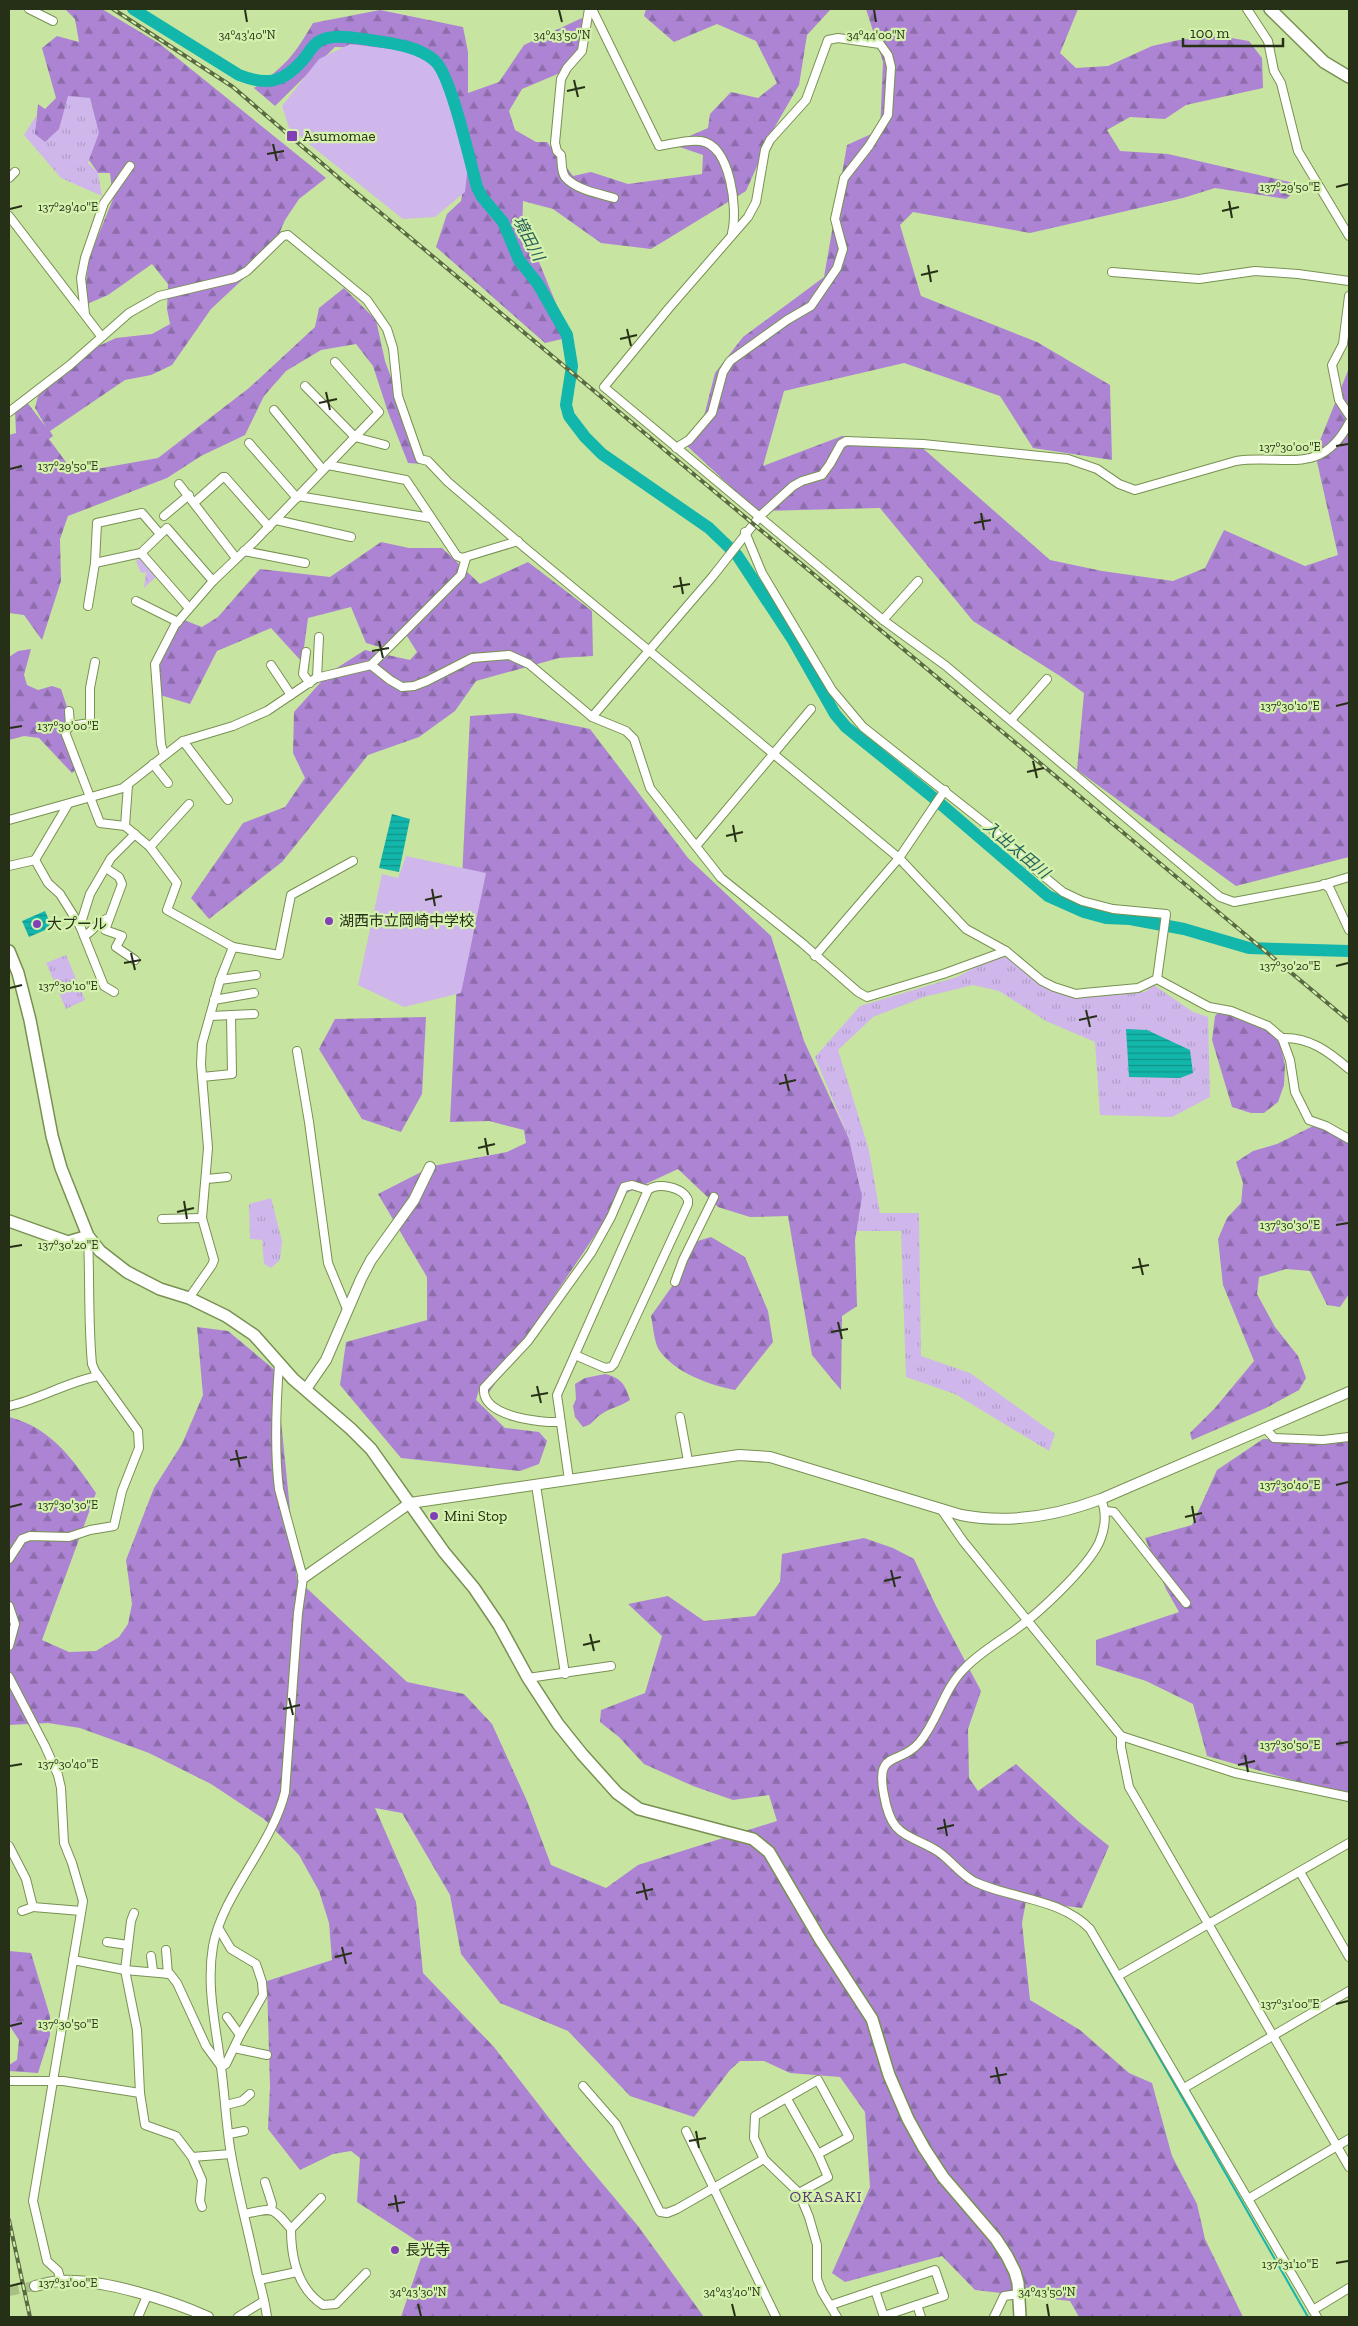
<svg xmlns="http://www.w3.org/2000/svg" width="1358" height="2326" viewBox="0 0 1358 2326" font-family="'Zilla Slab','Noto Sans JP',serif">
	<defs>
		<pattern id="grass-tufts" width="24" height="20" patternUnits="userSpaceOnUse" patternTransform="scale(1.25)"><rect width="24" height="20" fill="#d0b7eb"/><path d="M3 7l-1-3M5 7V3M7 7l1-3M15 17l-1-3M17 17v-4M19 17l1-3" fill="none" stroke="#b29ec9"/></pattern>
		<pattern id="forest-firs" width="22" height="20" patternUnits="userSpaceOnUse" patternTransform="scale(1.25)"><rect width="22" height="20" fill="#ac84d3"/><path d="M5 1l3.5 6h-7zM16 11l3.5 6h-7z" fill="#8c6caa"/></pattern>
		<pattern id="park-crowns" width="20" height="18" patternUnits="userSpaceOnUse" patternTransform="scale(1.25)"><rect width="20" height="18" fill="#d0b7eb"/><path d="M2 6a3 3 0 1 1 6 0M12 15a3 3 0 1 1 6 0" fill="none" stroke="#b29ec9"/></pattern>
		<pattern id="water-rules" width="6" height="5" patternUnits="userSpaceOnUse" patternTransform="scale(1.25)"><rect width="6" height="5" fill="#13b6ab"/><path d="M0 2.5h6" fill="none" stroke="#11948a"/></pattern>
	</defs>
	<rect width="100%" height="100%" fill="#c8e4a1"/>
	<g fill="url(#grass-tufts)">
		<path d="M68 93 90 98 100 135 88 163 98 173 102 196 61 178 24 135 36 116V135Z"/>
		<path d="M1002 953 1054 987 1084 993 1145 992 1154 985 1193 1012 1208 1017 1210 1097 1172 1117 1100 1115 1095 1042 1046 1021 999 991 973 985 924 997 873 1017 838 1050 869 1150 880 1213H919L921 1356 970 1373 1055 1434 1049 1451 955 1394 906 1377 901 1231H856L860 1188 849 1139 815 1057 860 1006 957 977Z"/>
		<path d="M66 955 85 1000 66 1009 46 963Z"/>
		<path d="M271 1198 282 1241 280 1260 271 1268 264 1264 262 1240 250 1239 249 1204Z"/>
	</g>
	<g fill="url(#forest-firs)">
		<path d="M65 9H102L160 44 326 178 299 199 285 220 271 253 211 309 172 365 151 375 125 380 50 431 53 436 49 439 74 473 158 458 249 388 315 327 319 308 344 288 376 320 385 361 423 464 408 463 388 412 373 366 356 344 321 350 286 371 264 396 245 435 201 456 167 478 68 516 60 539 61 581 42 640 24 615 9 613V435L16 433 15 411 26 401 46 427 35 408 38 396 92 349 116 338 152 334 170 324 167 309 168 284 152 264 108 295 87 304 85 291 89 258 113 199 110 173H98L89 160 99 133 90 98 68 96 59 129 45 142 35 134 38 104 45 109 56 98 42 48 57 36 79 42 75 19Z"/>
		<path d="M646 9H831L807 35 799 85 773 130 746 191 651 249 601 243 553 209 523 201 522 237 539 262 557 306 562 339 545 343 436 247 447 214 461 201 468 157 445 77 415 50 335 47 275 106 254 88C285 66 294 56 313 23L380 10 463 27 468 52V93L499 82 524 45 582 18 583 45 560 73 522 89 509 111 515 130 536 142H547L573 176 591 172 628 184 702 174 703 155 671 144 708 128 710 114 731 92 758 98 777 83 756 41 717 24 674 42 644 16Z"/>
		<path d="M866 9H1078L1060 53 1076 68 1108 66 1152 46 1179 40 1219 36 1249 41 1262 58 1263 88 1186 105 1165 119 1130 117 1107 130 1120 151 1168 154 1302 185 1286 199 1215 188 1183 198 1030 233 913 212 900 225 921 296 1037 342 1110 385 1112 460 1033 448 1000 396 904 363 784 391 763 466 842 436 918 444 1050 560 1102 571 1173 581 1205 568 1224 530 1305 566 1338 555 1315 453 1349 368V857L1236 886 1077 770 1084 693 1060 676 973 621 880 508 757 511 686 445 704 416 715 373 743 337 824 277 847 145 880 130 883 62Z"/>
		<path d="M381 542 409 548H442L480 584 528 562 592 611 593 656 559 658 476 681 455 711 419 737 368 755 282 862 209 919 191 898 243 823 285 807 305 778 293 753 294 712 329 673 365 650 410 660 417 652 405 633 387 649 366 643 351 607 308 618 302 662 271 628 217 651 190 704 160 695C157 655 163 652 184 620L202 627 218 617 260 569 330 577Z"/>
		<path d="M31 649 24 675 27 685 38 690 52 686 61 689 67 707 70 735 79 767 72 773 39 738 24 736 9 740V657L18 651Z"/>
		<path d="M515 713 590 729 688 858 771 936 804 1041 849 1139 862 1197 855 1240 857 1306 842 1316 841 1390 812 1355 788 1216 750 1217 718 1207 678 1169 622 1195 486 1397 479 1390 476 1400 505 1428 539 1432 547 1441 539 1464 520 1471 401 1458 340 1385 346 1342 427 1320V1277L378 1194 433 1166 507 1152 526 1143 524 1130 489 1121 450 1122 470 716Z"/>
		<path d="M1222 1009 1251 1016 1278 1035 1285 1065 1284 1085 1278 1102 1264 1113H1251L1232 1107 1212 1040 1215 1016Z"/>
		<path d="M426 1017 422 1094 401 1132 362 1119 319 1049 335 1019Z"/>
		<path d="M1319 1123 1349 1140V1294L1340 1307 1327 1305 1310 1271 1286 1269 1259 1277 1257 1294 1275 1327 1298 1356 1306 1378 1299 1390 1266 1408 1192 1440 1190 1433 1215 1408 1254 1361 1223 1285 1218 1239 1227 1218 1241 1203 1243 1183 1236 1162 1253 1151 1277 1144Z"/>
		<path d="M711 1237 745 1257 768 1311 773 1342 735 1390C710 1385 675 1373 659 1350 654 1342 653 1325 651 1316L675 1282 691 1243Z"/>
		<path d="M197 1327 228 1331 276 1371 297 1579 407 1682 464 1694 492 1724 527 1801 551 1865 606 1888 638 1865 777 1821 769 1795 733 1800 693 1786 644 1764 619 1737 600 1722 601 1710 645 1693 662 1636 628 1604 668 1596 704 1621 755 1616 780 1582 782 1554 864 1538 893 1548 914 1559 936 1606 981 1691 968 1729 969 1778 978 1791 1016 1764 1079 1822 1109 1846 1082 1908 1026 1901 1022 1923 1030 2000 1080 2030 1129 2073 1152 2083 1172 2156 1197 2204 1205 2239 1243 2317H1079L1070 2301 975 2290 942 2256 845 2282 832 2273 870 2187 865 2112 840 2077 790 2073 764 2061H740L730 2070 694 2117 630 2096 568 2031 500 2003 461 1954 450 1895 402 1813 375 1808 416 1902 423 1973 494 2047 566 2140 638 2226 704 2317H401L425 2246 357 2202 360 2158 351 2151 333 2154 300 2170 268 2129 270 2087 267 1981 332 1960 329 1923 319 1891 299 1855 264 1819 211 1784 149 1753 80 1728 48 1723 9 1725V1417C51 1428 72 1458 96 1493L42 1640 69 1652 96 1651 119 1637 128 1624 132 1604 126 1560 154 1488 182 1444 203 1395Z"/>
		<path d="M605 1374C621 1378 625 1384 630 1400 620 1407 609 1408 600 1415 593 1420 592 1425 583 1427L575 1417 573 1406 576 1399 575 1384 585 1378Z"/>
		<path d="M1349 1437V1796L1207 1756 1193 1704 1146 1681 1096 1665V1640L1179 1612 1166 1589 1145 1538 1192 1525 1217 1470 1263 1439 1323 1440Z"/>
		<path d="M9 1951 31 1953 50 2016V2035L38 2073 9 2071V2065L17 2060 19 2040 9 2025Z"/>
	</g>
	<path fill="url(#park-crowns)" d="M140 556 157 576 144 588 146 572 141 573 136 561Z"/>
	<g fill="#d0b7eb">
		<path d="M350 44 414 52 438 70 456 111 468 165 465 192 435 217 403 219 289 128 282 106 319 59Z"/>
		<path d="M406 856 486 873 461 993 404 1007 358 985 382 874 398 878Z"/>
	</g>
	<g fill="url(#water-rules)">
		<path d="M392 814 410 819 399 872 379 868Z"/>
		<path d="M45 911 52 927 29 937 22 921Z"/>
		<path d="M1126 1029 1147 1030 1190 1050 1193 1073 1180 1078 1129 1077Z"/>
	</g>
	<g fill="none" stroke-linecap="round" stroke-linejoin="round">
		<path stroke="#13b6ab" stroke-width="2" d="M1093 1942 1308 2317"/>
		<path stroke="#13b6ab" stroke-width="12" d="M133 9 239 75C267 86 283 83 303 60 308 54 311 47 318 42 331 33 355 38 370 40 391 43 419 46 435 61 451 75 470 162 477 187L482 197 503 222 519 260 538 284 567 335 572 366 566 405 569 416 585 437 602 454 709 528 737 555 793 640 835 714 846 727 929 794 1048 896 1084 912 1106 918 1130 919 1184 929 1249 948 1349 951"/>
		<path stroke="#a8c085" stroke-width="10" stroke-dasharray="10 5" stroke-linecap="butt" d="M9 2291 35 2286"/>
		<defs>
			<g id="minor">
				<path d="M29 9 53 21"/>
				<path d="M589 9 582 51 567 68 561 79 555 143 557 151 561 155C562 162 561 173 566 178 577 190 600 194 614 198"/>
				<path d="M592 9 659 146C672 144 688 139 701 141 731 146 738 210 732 233"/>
				<path d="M1247 9 1268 41 1274 71 1281 83 1298 151 1349 236"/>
				<path d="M9 178 15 172"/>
				<path d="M9 216 101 336"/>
				<path d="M1112 272 1199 279 1255 271 1298 274 1349 281"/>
				<path d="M1349 296 1343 344 1332 365 1339 400 1349 415"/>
				<path d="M85 314 81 278 85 258 104 203 130 166"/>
				<path d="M305 386 355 437 385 445"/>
				<path d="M274 410 323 470"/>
				<path d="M9 412 70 365 129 313 159 296 235 278 247 271 283 236 288 235 367 300 387 329 393 348 398 396 420 459 428 461 448 482 524 547 899 858 966 929 1006 951 1042 981 1054 987 1076 994 1084 993 1138 988 1157 979 1209 1007 1231 1011 1268 1026 1282 1038 1290 1060 1295 1092 1309 1120 1326 1126 1349 1139"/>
				<path d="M249 443 297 498"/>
				<path d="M676 448 689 440 712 413 723 372 730 361 787 320 811 306 837 268 843 249 835 219 844 178 869 146 888 115 891 67 888 55 880 44 838 38 828 40 806 100 770 140 765 150 756 202 748 217 669 308 604 387 883 620 946 666 1220 897 1234 902 1319 886 1349 877"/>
				<path d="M328 465 406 480 457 556 462 558 518 541"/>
				<path d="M179 484 236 558"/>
				<path d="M298 496 431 518"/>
				<path d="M195 502 223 477H225L269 527"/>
				<path d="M164 516 189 495"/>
				<path d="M276 520 351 537"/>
				<path d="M745 532 762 573 832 690 863 727 991 828 1030 865 1063 892 1082 901 1113 909 1166 914 1157 979"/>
				<path d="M244 551 305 563"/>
				<path d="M95 563 97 523 142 513 160 534"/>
				<path d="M136 601 178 622"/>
				<path d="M88 606 95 563 141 553"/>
				<path d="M189 608 141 553 167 528 213 581"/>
				<path d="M883 620 918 581"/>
				<path d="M306 652 303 674 310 683"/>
				<path d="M95 662 90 688V723L70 726 65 732 100 823 125 826"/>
				<path d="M271 665 291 695"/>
				<path d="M371 665 461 575 466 558"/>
				<path d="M317 678 319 637"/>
				<path d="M69 711 70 726"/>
				<path d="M592 717 713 576 760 516 793 486 802 481 822 475 830 464 841 444 846 441 923 444 1068 459 1097 469 1119 484 1135 490 1236 461C1285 454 1321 477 1349 423"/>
				<path d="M1011 720 1047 679"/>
				<path d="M183 741 228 800"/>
				<path d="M164 755 161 744 155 664 175 625 213 581 254 542 379 412 335 362"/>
				<path d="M153 764 168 783"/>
				<path d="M128 785 125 826 150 847 177 883 167 910 233 947"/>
				<path d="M9 820 123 788 183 741 233 726 267 711 316 678 371 665 390 680 402 687 414 686 427 681 472 658 509 655 529 664 592 717 626 731 634 739 650 788 721 878 802 943 858 992 867 997 943 974 1006 951"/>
				<path d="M697 845 811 709"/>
				<path d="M150 847 189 804"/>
				<path d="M35 860 67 806"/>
				<path d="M9 866 35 860 48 883 60 894 80 926"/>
				<path d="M106 868 119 877 122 884 105 930 122 936 116 947 135 960"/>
				<path d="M1324 884 1330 889 1349 930"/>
				<path d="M84 936C94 931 97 921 109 918"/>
				<path d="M815 956 899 858 945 790"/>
				<path d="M220 980 233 947 279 955 291 895 353 861"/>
				<path d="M114 992 104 986 80 926 90 894 111 858 135 834"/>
				<path d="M214 1000 254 993"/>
				<path d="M210 1016 254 1014"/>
				<path d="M1282 1038C1310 1037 1329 1052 1349 1069"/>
				<path d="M297 1051 309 1122 328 1263 347 1309"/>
				<path d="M202 1077 232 1074 231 1015"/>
				<path d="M207 1179 227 1177"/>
				<path d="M162 1219 202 1218"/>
				<path d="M675 1282 683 1260 714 1197"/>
				<path d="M189 1298 212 1265 214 1260 202 1218 208 1148 201 1064 202 1044 220 980 256 975"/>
				<path d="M575 1355 605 1368 611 1367 614 1364 688 1204V1200C683 1187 658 1182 648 1190"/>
				<path d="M9 1406C40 1399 67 1382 98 1376"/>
				<path d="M680 1417 688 1461"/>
				<path d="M561 1422C541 1423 481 1417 484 1388L528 1341 591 1253 611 1217 624 1187 632 1185 648 1190 557 1395 569 1480"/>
				<path d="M1266 1429 1274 1438 1323 1440 1349 1437"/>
				<path d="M536 1485 565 1674"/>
				<path d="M1101 1499C1107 1513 1105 1529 1099 1543 1086 1569 1039 1613 1015 1630 997 1643 979 1653 964 1669 943 1690 938 1721 919 1743 899 1766 875 1749 884 1795 891 1834 902 1832 934 1849 949 1857 959 1874 975 1882 1012 1899 1060 1898 1090 1929L1317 2317"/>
				<path d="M941 1509 963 1541 1121 1736 1235 1773 1349 1797"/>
				<path d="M1106 1511 1114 1512 1186 1603"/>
				<path d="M9 1559 22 1539 30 1536 69 1537 90 1530 114 1526 122 1491 139 1448 138 1431 95 1371 92 1364C88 1321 90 1280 88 1237"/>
				<path d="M9 1606 15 1624 9 1646"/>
				<path d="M9 1677 45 1746 58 1775 61 1788 64 1843 72 1863 83 1901 33 2201 47 2261 58 2271 61 2281"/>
				<path d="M528 1678 611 1666"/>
				<path d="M1121 1736V1747L1129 1787 1349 2167"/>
				<path d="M9 1846 26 1879 33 1907 81 1911"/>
				<path d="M1300 1872 1349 1957"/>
				<path d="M22 1911 33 1907"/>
				<path d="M134 1913 131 1921 125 1970 137 2030 140 2093 145 2125 176 2136 192 2157 231 2154"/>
				<path d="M219 1929 231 1949 256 1964 262 1982 263 1995 240 2035 226 2064 221 2067"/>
				<path d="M107 1942 128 1945"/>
				<path d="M166 1950 168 1974"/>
				<path d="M151 1956 153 1971"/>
				<path d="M73 1960 125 1970 170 1974 177 1983 206 2046 220 2065"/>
				<path d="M1118 1976 1349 1843"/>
				<path d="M227 2017 240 2035"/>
				<path d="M234 2048 267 2055"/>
				<path d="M9 2081H63L140 2093"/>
				<path d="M583 2086 616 2124 660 2212 667 2213 677 2209 764 2159"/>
				<path d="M1184 2088 1349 1991"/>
				<path d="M787 2099 818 2154"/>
				<path d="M226 2105 242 2101 250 2094"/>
				<path d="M686 2131 776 2317"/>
				<path d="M229 2134 244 2131"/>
				<path d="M192 2157 202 2180 200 2201 202 2207"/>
				<path d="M265 2182 272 2204 271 2210"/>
				<path d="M799 2193 828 2177 818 2154 849 2137 818 2080 755 2116 754 2138 764 2159 799 2193 809 2217 817 2245V2279L822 2292 837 2317"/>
				<path d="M1248 2199 1349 2139"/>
				<path d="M245 2214C273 2208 272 2206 291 2229L321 2198"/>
				<path d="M291 2229C291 2258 297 2288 323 2305L336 2304 366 2273"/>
				<path d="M259 2280 297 2272"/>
				<path d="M875 2290 884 2317"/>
				<path d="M831 2305 935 2270 944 2296 917 2305 921 2317"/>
				<path d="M1313 2310 1349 2288"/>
				<path d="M884 2316 917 2305"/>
				<path d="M138 2317 147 2296"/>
				<path d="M238 2317 264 2301"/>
				<path d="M267 2317C265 2302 261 2287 257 2273 249 2233 238 2194 231 2154 226 2125 225 2096 221 2067 216 2027 206 1987 213 1946 223 1893 272 1846 285 1792L298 1613 303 1578 279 1489C274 1448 276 1406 279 1365"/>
				<path d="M994 2317 1004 2296 1019 2294"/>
			</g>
			<g id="tertiary">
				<path d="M306 1389 326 1360 361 1279 371 1260 414 1200 430 1167"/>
				<path d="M303 1578 410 1503 739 1455 770 1457 961 1515C1008 1524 1056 1516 1101 1499L1349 1392"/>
				<path d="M35 2286C44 2284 53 2281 62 2281 103 2279 170 2300 208 2317"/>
			</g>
			<g id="secondary">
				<path d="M1270 9 1324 62 1349 77"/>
				<path d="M9 951 18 973 30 1020 52 1136 61 1168 88 1236 100 1251 127 1272 160 1289 189 1298 226 1316 254 1335 293 1379 351 1429 371 1449 444 1552 474 1588 499 1625 528 1678 558 1724 582 1754 617 1793 639 1809 753 1839 769 1852 820 1939 872 2019 889 2075 908 2119 924 2148 943 2177 996 2239 1007 2256 1015 2272 1018 2283 1020 2317"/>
				<path d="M9 1221 68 1242 88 1236"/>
			</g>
		</defs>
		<use href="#minor" stroke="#789152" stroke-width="10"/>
		<use href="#tertiary" stroke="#789152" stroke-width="12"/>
		<use href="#secondary" stroke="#789152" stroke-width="14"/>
		<use href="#minor" stroke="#fff" stroke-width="8"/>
		<use href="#tertiary" stroke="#fff" stroke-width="10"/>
		<use href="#secondary" stroke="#fff" stroke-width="11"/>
		<defs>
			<g id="rail">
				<path d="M113 9 233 87 346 184 1349 1021"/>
				<path d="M9 2220 30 2317"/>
			</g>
		</defs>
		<use href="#rail" stroke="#596942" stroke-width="4"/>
		<use href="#rail" stroke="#d5f1ae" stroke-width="2" stroke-dasharray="5.5" stroke-linecap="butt"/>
	</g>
	<path fill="none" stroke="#263016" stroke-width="2" d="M245 10 247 22M559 10 562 22M874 10 876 22M574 80 578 97M567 91 585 87M273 144 277 161M267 154 284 151M1336 187 1348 184M1229 201 1232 218M10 209 22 206M1222 211 1239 207M928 265 931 282M921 275 938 271M627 329 631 346M620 339 637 335M326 392 330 410M319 403 337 399M1336 446 1348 444M10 469 22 466M981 513 984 530M974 523 991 520M680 577 683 594M673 587 690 584M379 641 383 658M372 651 389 648M1336 706 1348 703M10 728 22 726M1033 761 1037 778M1027 772 1044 768M733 825 736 842M726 836 743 832M432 889 435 906M425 900 442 896M131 953 135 970M124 963 141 960M1336 966 1348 963M10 988 22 985M1086 1010 1090 1027M1079 1020 1097 1016M785 1074 789 1091M779 1084 796 1080M485 1138 488 1155M478 1148 495 1144M184 1201 187 1219M177 1212 194 1208M1336 1225 1348 1223M10 1247 22 1245M1139 1258 1143 1275M1132 1268 1149 1265M838 1322 842 1339M831 1332 848 1329M537 1386 541 1403M531 1396 548 1393M236 1450 240 1467M230 1460 247 1457M1336 1485 1348 1482M1192 1506 1195 1523M10 1507 22 1504M1185 1517 1202 1513M891 1570 895 1587M884 1581 901 1577M590 1634 594 1651M583 1645 600 1641M289 1698 293 1715M283 1709 300 1705M1336 1744 1348 1742M1245 1755 1248 1772M1238 1765 1255 1761M10 1766 22 1764M944 1819 947 1836M937 1829 954 1825M643 1883 647 1900M636 1893 653 1889M342 1947 346 1964M335 1957 352 1953M1336 2004 1348 2001M10 2026 22 2023M996 2067 1000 2084M990 2077 1007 2074M696 2131 699 2148M689 2141 706 2138M395 2195 398 2212M388 2205 405 2202M1336 2263 1348 2261M10 2286 22 2283M418 2304 421 2316M732 2304 735 2316M1047 2304 1049 2316"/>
	<g fill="#8140b5" stroke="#d5f1ae" stroke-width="2">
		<rect x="286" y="130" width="12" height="12" rx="2.5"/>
		<circle cx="329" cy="921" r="5"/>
		<circle cx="37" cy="924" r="5"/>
		<circle cx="434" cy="1516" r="5"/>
		<circle cx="395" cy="2250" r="5"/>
	</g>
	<g text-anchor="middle" stroke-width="4.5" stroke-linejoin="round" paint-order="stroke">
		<g font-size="15" fill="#263016" stroke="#d5f1ae" text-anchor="start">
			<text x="303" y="141">Asumomae</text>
			<text x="339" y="926">湖西市立岡崎中学校</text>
			<text x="47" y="929">大プール</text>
			<text x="444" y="1521">Mini Stop</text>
			<text x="405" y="2255">長光寺</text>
		</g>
		<g font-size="16" font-style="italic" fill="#27605b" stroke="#d5f1ae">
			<text transform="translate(529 238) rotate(62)" y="6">境田川</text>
			<text transform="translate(1017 849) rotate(40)" y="6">入出太田川</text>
		</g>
		<g font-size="16" letter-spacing="1" fill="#573872" stroke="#d5f1ae">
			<text x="826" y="2202">OKASAKI</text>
		</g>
	</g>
	<g font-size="12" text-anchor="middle" fill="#263016" stroke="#d5f1ae" stroke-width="4.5" stroke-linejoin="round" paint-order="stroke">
		<text x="247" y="39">34°43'40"N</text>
		<text x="562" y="39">34°43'50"N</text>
		<text x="876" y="39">34°44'00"N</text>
		<text x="1290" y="191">137°29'50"E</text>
		<text x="68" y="211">137°29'40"E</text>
		<text x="1290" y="451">137°30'00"E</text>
		<text x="68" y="470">137°29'50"E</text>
		<text x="1290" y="710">137°30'10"E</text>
		<text x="68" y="730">137°30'00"E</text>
		<text x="1290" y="970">137°30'20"E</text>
		<text x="68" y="990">137°30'10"E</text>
		<text x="1290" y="1229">137°30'30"E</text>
		<text x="68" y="1249">137°30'20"E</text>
		<text x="1290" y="1489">137°30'40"E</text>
		<text x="68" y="1509">137°30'30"E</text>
		<text x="1290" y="1749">137°30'50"E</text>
		<text x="68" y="1768">137°30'40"E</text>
		<text x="1290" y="2008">137°31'00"E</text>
		<text x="68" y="2028">137°30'50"E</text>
		<text x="1290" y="2268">137°31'10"E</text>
		<text x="68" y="2287">137°31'00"E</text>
		<text x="418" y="2296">34°43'30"N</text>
		<text x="732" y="2296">34°43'40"N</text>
		<text x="1047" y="2296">34°43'50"N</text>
	</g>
	<rect width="1358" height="2326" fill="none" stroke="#263016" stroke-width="20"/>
	<path d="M1183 38v8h100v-8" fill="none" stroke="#263016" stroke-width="2.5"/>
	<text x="1190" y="38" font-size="15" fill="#263016" stroke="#d5f1ae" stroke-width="4" paint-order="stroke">100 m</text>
</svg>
